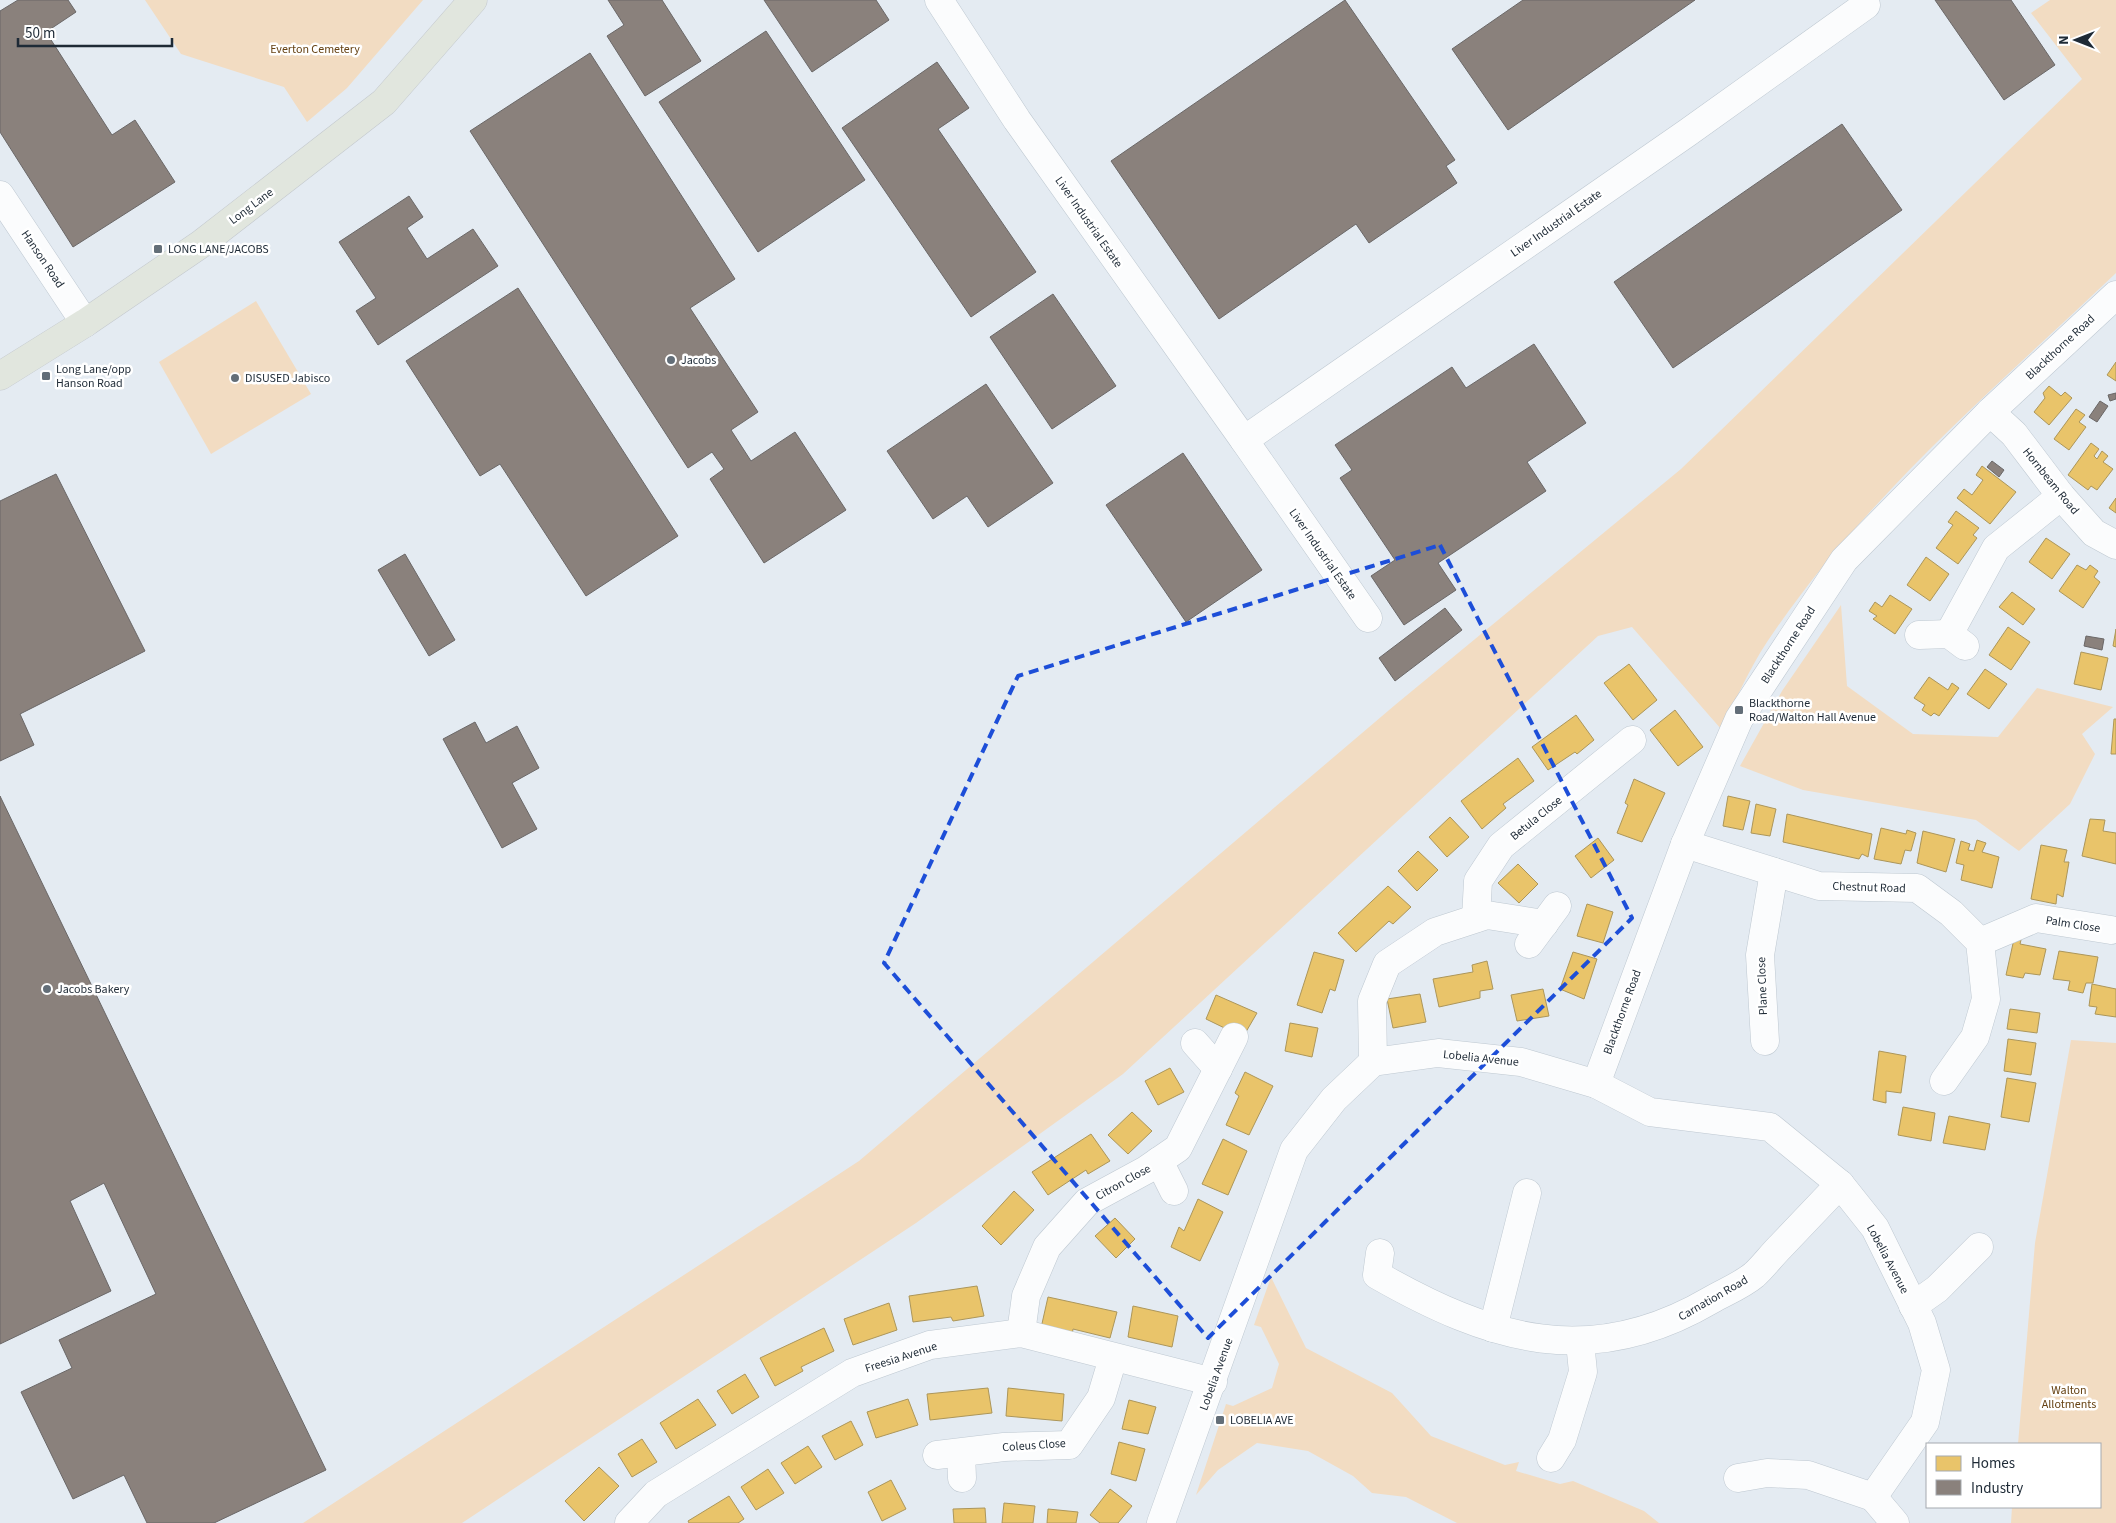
<svg xmlns="http://www.w3.org/2000/svg" width="2116" height="1523" viewBox="0 0 2116 1523" font-family="'Source Sans 3',sans-serif">
	<rect width="100%" height="100%" fill="#e4ebf2"/>
	<g fill="#f2dcc2">
		<path d="M145 0H423L347 88 307 122 284 87 181 54Z"/>
		<path d="M2050 0H2116V273C1993 390 1862 500 1767 642 1749 669 1736 700 1721 729L1632 627 1598 636 1123 1074 916 1223 462 1523H303L859 1161 1395 705 1681 469 2082 79 2031 13Z"/>
		<path d="M256 301 311 394 211 454 159 362Z"/>
		<path d="M1841 605 1847 686 1913 734 1998 737 2037 688 2113 707 2082 734 2095 754 2070 804 2019 851 1976 820 1803 790 1740 766 1782 691Z"/>
		<path d="M2071 1040 2116 1043V1523H2011L2012 1507H2100V1444H2018L2035 1243Z"/>
		<path d="M1271 1277 1306 1348 1392 1393 1431 1436 1505 1465 1519 1462 1516 1471 1560 1484 1573 1481 1644 1511 1659 1523H1457L1406 1497 1372 1493 1353 1476 1308 1451 1257 1443 1218 1470 1196 1495 1226 1404 1233 1406 1272 1388 1279 1364 1261 1327 1254 1325Z"/>
	</g>
	<g fill="#e9c46a" stroke="#ac965a">
		<path d="M2116 362V381L2107 375Z"/>
		<path d="M2049 386 2061 396 2065 392 2072 398 2049 425 2034 412 2045 398 2043 393Z"/>
		<path d="M2076 409 2085 415 2079 422 2086 427 2069 450 2054 439Z"/>
		<path d="M2091 443 2099 449 2094 456 2097 459 2102 451 2108 456 2103 462 2113 469 2097 490 2091 486 2088 490 2068 475Z"/>
		<path d="M1982 466 2016 492 1990 524 1957 498 1964 489 1972 495 1983 480 1976 475Z"/>
		<path d="M2116 498V513L2109 508Z"/>
		<path d="M1956 511 1979 528 1973 535 1977 538 1958 564 1936 548 1953 525 1948 522Z"/>
		<path d="M2046 538 2070 554 2052 579 2029 562Z"/>
		<path d="M1926 557 1949 574 1930 601 1907 585Z"/>
		<path d="M2077 565 2086 570 2090 565 2098 571 2094 577 2100 582 2083 608 2059 591Z"/>
		<path d="M2012 592 2035 609 2023 625 1999 607Z"/>
		<path d="M1890 595 1912 609 1895 634 1873 619 1877 616 1869 611 1875 602 1882 607Z"/>
		<path d="M2008 627 2030 642 2011 670 1989 655Z"/>
		<path d="M2116 629V647L2113 646Z"/>
		<path d="M2081 652 2108 658 2101 690 2074 684Z"/>
		<path d="M1629 664 1657 700 1633 720 1604 683Z"/>
		<path d="M1985 669 2007 684 1989 709 1967 694Z"/>
		<path d="M1929 677 1948 690 1952 683 1959 688 1939 716 1934 713 1931 716 1922 710 1925 705 1914 698Z"/>
		<path d="M1675 710 1703 747 1678 766 1650 730Z"/>
		<path d="M1576 715 1594 740 1577 754 1575 752 1548 770 1532 747Z"/>
		<path d="M2114 719H2116V754H2111Z"/>
		<path d="M1518 758 1534 781 1503 804 1506 808 1482 829 1461 801Z"/>
		<path d="M1634 779 1665 793 1642 842 1617 833 1628 805 1625 803Z"/>
		<path d="M1728 796 1750 801 1743 830 1723 826Z"/>
		<path d="M1756 804 1776 809 1770 836 1751 833Z"/>
		<path d="M1787 814 1872 834 1868 857 1862 854 1859 859 1783 842Z"/>
		<path d="M1450 817 1469 837 1447 857 1429 837Z"/>
		<path d="M2090 819 2105 820 2103 831 2116 833V864L2082 856Z"/>
		<path d="M1881 828 1906 834 1907 830 1916 833 1911 851 1905 850 1901 864 1874 859Z"/>
		<path d="M1923 831 1955 839 1946 872 1917 863Z"/>
		<path d="M1598 838 1614 860 1591 878 1575 856Z"/>
		<path d="M1977 840 1986 843 1982 852 1999 857 1992 888 1961 880 1964 865 1956 863 1961 841 1970 844 1968 850 1974 851Z"/>
		<path d="M2041 845 2067 850 2064 862H2069L2063 897 2057 894 2056 904 2031 899Z"/>
		<path d="M1418 851 1438 870 1417 891 1398 871Z"/>
		<path d="M1518 864 1538 884 1519 903 1498 883Z"/>
		<path d="M1388 886 1411 907 1393 924 1389 921 1356 952 1338 933Z"/>
		<path d="M1587 904 1613 912 1603 943 1577 936Z"/>
		<path d="M2014 939 2021 940 2020 944 2046 949 2040 975 2025 973 2023 978 2006 975Z"/>
		<path d="M2059 951 2098 957 2093 983H2086L2083 993 2068 990 2070 981 2053 979Z"/>
		<path d="M1314 952 1344 960 1335 991 1330 989 1322 1013 1297 1005Z"/>
		<path d="M1573 952 1597 959 1584 999 1560 989Z"/>
		<path d="M1487 961 1493 989 1480 991V998L1439 1007 1433 979 1473 972 1472 965Z"/>
		<path d="M2092 984 2116 989V1017L2095 1014 2097 1007 2089 1006Z"/>
		<path d="M1543 989 1549 1016 1517 1021 1511 995Z"/>
		<path d="M1420 994 1426 1022 1393 1028 1387 999Z"/>
		<path d="M1216 995 1257 1013 1243 1037 1206 1019Z"/>
		<path d="M2010 1009 2040 1013 2037 1033 2007 1029Z"/>
		<path d="M1290 1023 1318 1028 1312 1057 1285 1051Z"/>
		<path d="M2008 1039 2036 1043 2031 1075 2004 1071Z"/>
		<path d="M1879 1051 1906 1056 1901 1093 1886 1091V1103L1873 1100Z"/>
		<path d="M1170 1068 1184 1092 1158 1105 1145 1081Z"/>
		<path d="M1245 1072 1273 1086 1249 1135 1226 1125 1239 1096 1235 1093Z"/>
		<path d="M2007 1078 2036 1083 2029 1122 2001 1117Z"/>
		<path d="M1903 1107 1935 1113 1931 1141 1898 1135Z"/>
		<path d="M1132 1112 1152 1131 1128 1154 1108 1135Z"/>
		<path d="M1949 1116 1990 1124 1985 1150 1943 1143Z"/>
		<path d="M1091 1134 1110 1161 1088 1174 1086 1170 1048 1195 1032 1172Z"/>
		<path d="M1223 1139 1247 1151 1228 1195 1202 1184Z"/>
		<path d="M1014 1191 1034 1210 1001 1245 982 1226Z"/>
		<path d="M1198 1199 1223 1212 1200 1261 1171 1247 1179 1227 1184 1231Z"/>
		<path d="M1115 1218 1135 1239 1116 1258 1095 1236Z"/>
		<path d="M977 1286 984 1316 953 1321 951 1317 913 1322 909 1296Z"/>
		<path d="M1048 1297 1117 1312 1110 1338 1073 1329 1072 1335 1041 1328Z"/>
		<path d="M889 1303 897 1330 853 1345 844 1319Z"/>
		<path d="M1133 1306 1178 1316 1172 1347 1128 1337Z"/>
		<path d="M824 1328 834 1351 801 1367 803 1371 775 1386 760 1358Z"/>
		<path d="M745 1374 759 1397 732 1414 717 1391Z"/>
		<path d="M988 1388 992 1413 930 1420 927 1394Z"/>
		<path d="M1008 1388 1064 1394 1062 1421 1006 1416Z"/>
		<path d="M698 1399 716 1425 676 1449 660 1423Z"/>
		<path d="M908 1399 918 1425 876 1438 867 1412Z"/>
		<path d="M1129 1400 1156 1407 1148 1434 1122 1429Z"/>
		<path d="M851 1421 863 1445 835 1460 822 1436Z"/>
		<path d="M642 1439 657 1462 632 1477 618 1454Z"/>
		<path d="M1119 1442 1145 1449 1136 1481 1111 1474Z"/>
		<path d="M808 1446 822 1467 795 1484 781 1463Z"/>
		<path d="M599 1467 619 1486 584 1521 565 1501Z"/>
		<path d="M768 1469 784 1493 756 1510 741 1487Z"/>
		<path d="M891 1480 906 1509 882 1521 868 1492Z"/>
		<path d="M1110 1489 1132 1506 1118 1523H1100L1090 1515Z"/>
		<path d="M729 1496 744 1519 738 1523H689L688 1521Z"/>
		<path d="M1004 1503 1035 1506 1033 1523H1002Z"/>
		<path d="M985 1508 986 1523H954L953 1509Z"/>
		<path d="M1048 1509 1078 1512 1076 1523H1047Z"/>
	</g>
	<g fill="#8a817c" stroke="#6a6767">
		<path d="M18 0H68L76 12 46 32 112 135 135 120 175 182 73 247 0 132V11Z"/>
		<path d="M608 0H662L701 61 645 96 607 36 624 25Z"/>
		<path d="M764 0H876L889 20 812 72Z"/>
		<path d="M1345 0 1455 160 1446 166 1457 183 1369 243 1356 224 1219 319 1111 161Z"/>
		<path d="M1523 0H1695L1508 130 1452 49Z"/>
		<path d="M1935 0H2011L2055 65 2004 100Z"/>
		<path d="M766 31 865 180 758 252 659 102Z"/>
		<path d="M590 53 735 279 690 308 758 412 731 430 751 461 795 432 846 510 764 563 710 479 724 469 712 452 688 468 470 131Z"/>
		<path d="M937 62 969 108 938 129 1036 272 971 317 842 128Z"/>
		<path d="M1842 124 1902 210 1673 368 1614 282Z"/>
		<path d="M409 196 423 217 407 228 427 259 473 229 498 266 378 345 356 311 376 298 339 242Z"/>
		<path d="M518 288 678 536 586 596 500 464 480 476 406 361Z"/>
		<path d="M1053 294 1116 386 1052 429 990 337Z"/>
		<path d="M1534 344 1586 423 1527 462 1546 491 1438 563 1456 590 1404 625 1371 576 1395 560 1340 478 1352 470 1335 445 1452 367 1466 388Z"/>
		<path d="M986 384 1053 483 988 527 967 496 933 519 887 451Z"/>
		<path d="M2116 393V399L2110 401 2108 395Z"/>
		<path d="M2100 401 2108 406 2097 422 2089 417Z"/>
		<path d="M1183 453 1262 570 1186 622 1106 505Z"/>
		<path d="M1992 461 2004 470 1999 477 1987 467Z"/>
		<path d="M56 474 145 651 20 714 34 745 0 761V501Z"/>
		<path d="M405 554 455 640 429 656 378 570Z"/>
		<path d="M1445 608 1462 630 1395 681 1379 658Z"/>
		<path d="M2086 636 2104 639 2102 650 2084 646Z"/>
		<path d="M475 722 486 743 517 726 539 768 512 783 537 829 502 848 443 739Z"/>
		<path d="M0 796 326 1470 214 1523H147L124 1475 73 1499 21 1392 72 1368 59 1340 156 1294 104 1183 70 1201 111 1291 0 1344Z"/>
	</g>
	<g fill="none" stroke-linecap="round" stroke-linejoin="round">
		<defs>
			<g id="minor">
				<path d="M939 0 1017 120 1244 440 1687 133 1866 5"/>
				<path d="M0 195 85 323"/>
				<path d="M1990 412 2014 434 2061 496 2094 533 2116 545"/>
				<path d="M1244 440 1368 618"/>
				<path d="M1949 634 1996 548 2061 496"/>
				<path d="M1919 635 1949 634 1965 646"/>
				<path d="M1685 844 1819 886 1917 888 1951 913 1980 942 1986 999 1975 1037 1944 1081"/>
				<path d="M1476 918 1478 881 1501 846 1632 740"/>
				<path d="M1980 942 2036 918 2111 930"/>
				<path d="M1529 944 1557 906"/>
				<path d="M1765 1041 1760 955 1774 872"/>
				<path d="M1195 1043 1218 1069"/>
				<path d="M1373 1062 1372 1001 1387 964 1435 932 1487 915 1544 924"/>
				<path d="M1596 1084 1685 844 1739 719 1844 560 1990 412 2116 295"/>
				<path d="M1159 1161 1174 1191"/>
				<path d="M1380 1253 1377 1275C1491 1340 1590 1371 1711 1300 1725 1292 1742 1285 1754 1275 1763 1267 1771 1256 1780 1247 1800 1226 1820 1205 1840 1184"/>
				<path d="M1913 1306 1937 1289 1979 1247"/>
				<path d="M1493 1328 1527 1193"/>
				<path d="M1021 1333 1026 1296 1047 1247 1087 1202 1146 1170 1178 1148 1234 1037"/>
				<path d="M961 1453 962 1478"/>
				<path d="M937 1455 1004 1447 1069 1445 1101 1398 1113 1358"/>
				<path d="M1551 1458 1562 1440 1583 1372 1580 1342"/>
				<path d="M1873 1497 1895 1523"/>
				<path d="M629 1523 656 1494 852 1373 930 1345 1021 1333 1213 1382"/>
				<path d="M1161 1523 1294 1150 1334 1099 1373 1062 1438 1053 1521 1062 1596 1084 1650 1112 1770 1127 1840 1184 1875 1228 1922 1323 1936 1370 1925 1422 1873 1497 1808 1475 1767 1473 1738 1478"/>
			</g>
			<path id="major" d="M0 376 85 323 201 244 384 102 473 0"/>
		</defs>
		<use href="#minor" stroke="#bec8d1" stroke-width="29"/>
		<use href="#major" stroke="#c4c9ce" stroke-width="29"/>
		<use href="#minor" stroke="#fbfcfd" stroke-width="28"/>
		<use href="#major" stroke="#e1e6de" stroke-width="28"/>
	</g>
	<path fill="none" stroke="#1d4ed8" stroke-width="4" stroke-dasharray="10 6" stroke-linejoin="round" d="M1440 545 1632 918 1208 1338 884 963 1018 676Z"/>
	<g fill="#636e78" stroke="#fff" stroke-width="2">
		<rect x="153" y="244" width="10" height="10" rx="2.5"/>
		<circle cx="671" cy="360" r="5"/>
		<rect x="41" y="371" width="10" height="10" rx="2.5"/>
		<circle cx="235" cy="378" r="5"/>
		<rect x="1734" y="705" width="10" height="10" rx="2.5"/>
		<circle cx="47" cy="989" r="5"/>
		<rect x="1215" y="1415" width="10" height="10" rx="2.5"/>
	</g>
	<g text-anchor="middle" stroke-width="5" stroke-linejoin="round" paint-order="stroke">
		<g font-size="12" fill="#664213" stroke="#fff">
			<text x="315" y="53">Everton Cemetery</text>
			<text x="2069" y="1394">Walton<tspan x="2069" dy="14">Allotments</tspan></text>
		</g>
		<g font-size="12" fill="#1e2a36" stroke="#fff">
			<text transform="translate(251 206) rotate(-37)" y="4">Long Lane</text>
			<text transform="translate(1089 222) rotate(55)" y="4">Liver Industrial Estate</text>
			<text transform="translate(1556 223) rotate(-35)" y="4">Liver Industrial Estate</text>
			<text transform="translate(43 259) rotate(56)" y="4">Hanson Road</text>
			<text transform="translate(2060 347) rotate(-43)" y="4">Blackthorne Road</text>
			<text transform="translate(2051 481) rotate(51)" y="4">Hornbeam Road</text>
			<text transform="translate(1323 554) rotate(55)" y="4">Liver Industrial Estate</text>
			<text transform="translate(1788 645) rotate(-57)" y="4">Blackthorne Road</text>
			<text transform="translate(1536 818) rotate(-39)" y="4">Betula Close</text>
			<text transform="translate(1869 887) rotate(2)" y="4">Chestnut Road</text>
			<text transform="translate(2073 924) rotate(9)" y="4">Palm Close</text>
			<text transform="translate(1762 986) rotate(-92)" y="4">Plane Close</text>
			<text transform="translate(1622 1012) rotate(-70)" y="4">Blackthorne Road</text>
			<text transform="translate(1481 1058) rotate(6)" y="4">Lobelia Avenue</text>
			<text transform="translate(1123 1182) rotate(-29)" y="4">Citron Close</text>
			<text transform="translate(1888 1259) rotate(62)" y="4">Lobelia Avenue</text>
			<text transform="translate(1713 1298) rotate(-30)" y="4">Carnation Road</text>
			<text transform="translate(901 1357) rotate(-18)" y="4">Freesia Avenue</text>
			<text transform="translate(1216 1374) rotate(-70)" y="4">Lobelia Avenue</text>
			<text transform="translate(1034 1445) rotate(-4)" y="4">Coleus Close</text>
		</g>
		<g font-size="12" fill="#1e2a36" stroke="#fff" text-anchor="start">
			<text x="168" y="253">LONG LANE/JACOBS</text>
			<text x="681" y="364">Jacobs</text>
			<text x="56" y="373">Long Lane/opp<tspan x="56" dy="14">Hanson Road</tspan></text>
			<text x="245" y="382">DISUSED Jabisco</text>
			<text x="1749" y="707">Blackthorne<tspan x="1749" dy="14">Road/Walton Hall Avenue</tspan></text>
			<text x="57" y="993">Jacobs Bakery</text>
			<text x="1230" y="1424">LOBELIA AVE</text>
		</g>
	</g>
	<rect x="1926" y="1443" width="175" height="65" fill="#ffffff" stroke="#a5aaaf"/>
	<rect x="1936" y="1456" width="25" height="15" fill="#e9c46a" stroke="#a5aaaf"/>
	<text x="1971" y="1468" font-size="15" fill="#1e2a36">Homes</text>
	<rect x="1936" y="1480" width="25" height="15" fill="#8a817c" stroke="#a5aaaf"/>
	<text x="1971" y="1493" font-size="15" fill="#1e2a36">Industry</text>
	<g transform="translate(2076 40) rotate(270)" stroke="#ffffff" stroke-width="4" paint-order="stroke">
	<path d="M0-4L9 19L0 12L-9 19Z" fill="#1e2a36"/>
	<text y="-8" font-size="14" font-weight="bold" text-anchor="middle" fill="#1e2a36">N</text>
	</g>
	<path d="M18 38v8h154v-8" fill="none" stroke="#1e2a36" stroke-width="2.5"/>
	<text x="25" y="38" font-size="15" fill="#1e2a36" stroke="#ffffff" stroke-width="4" paint-order="stroke">50 m</text>
</svg>
